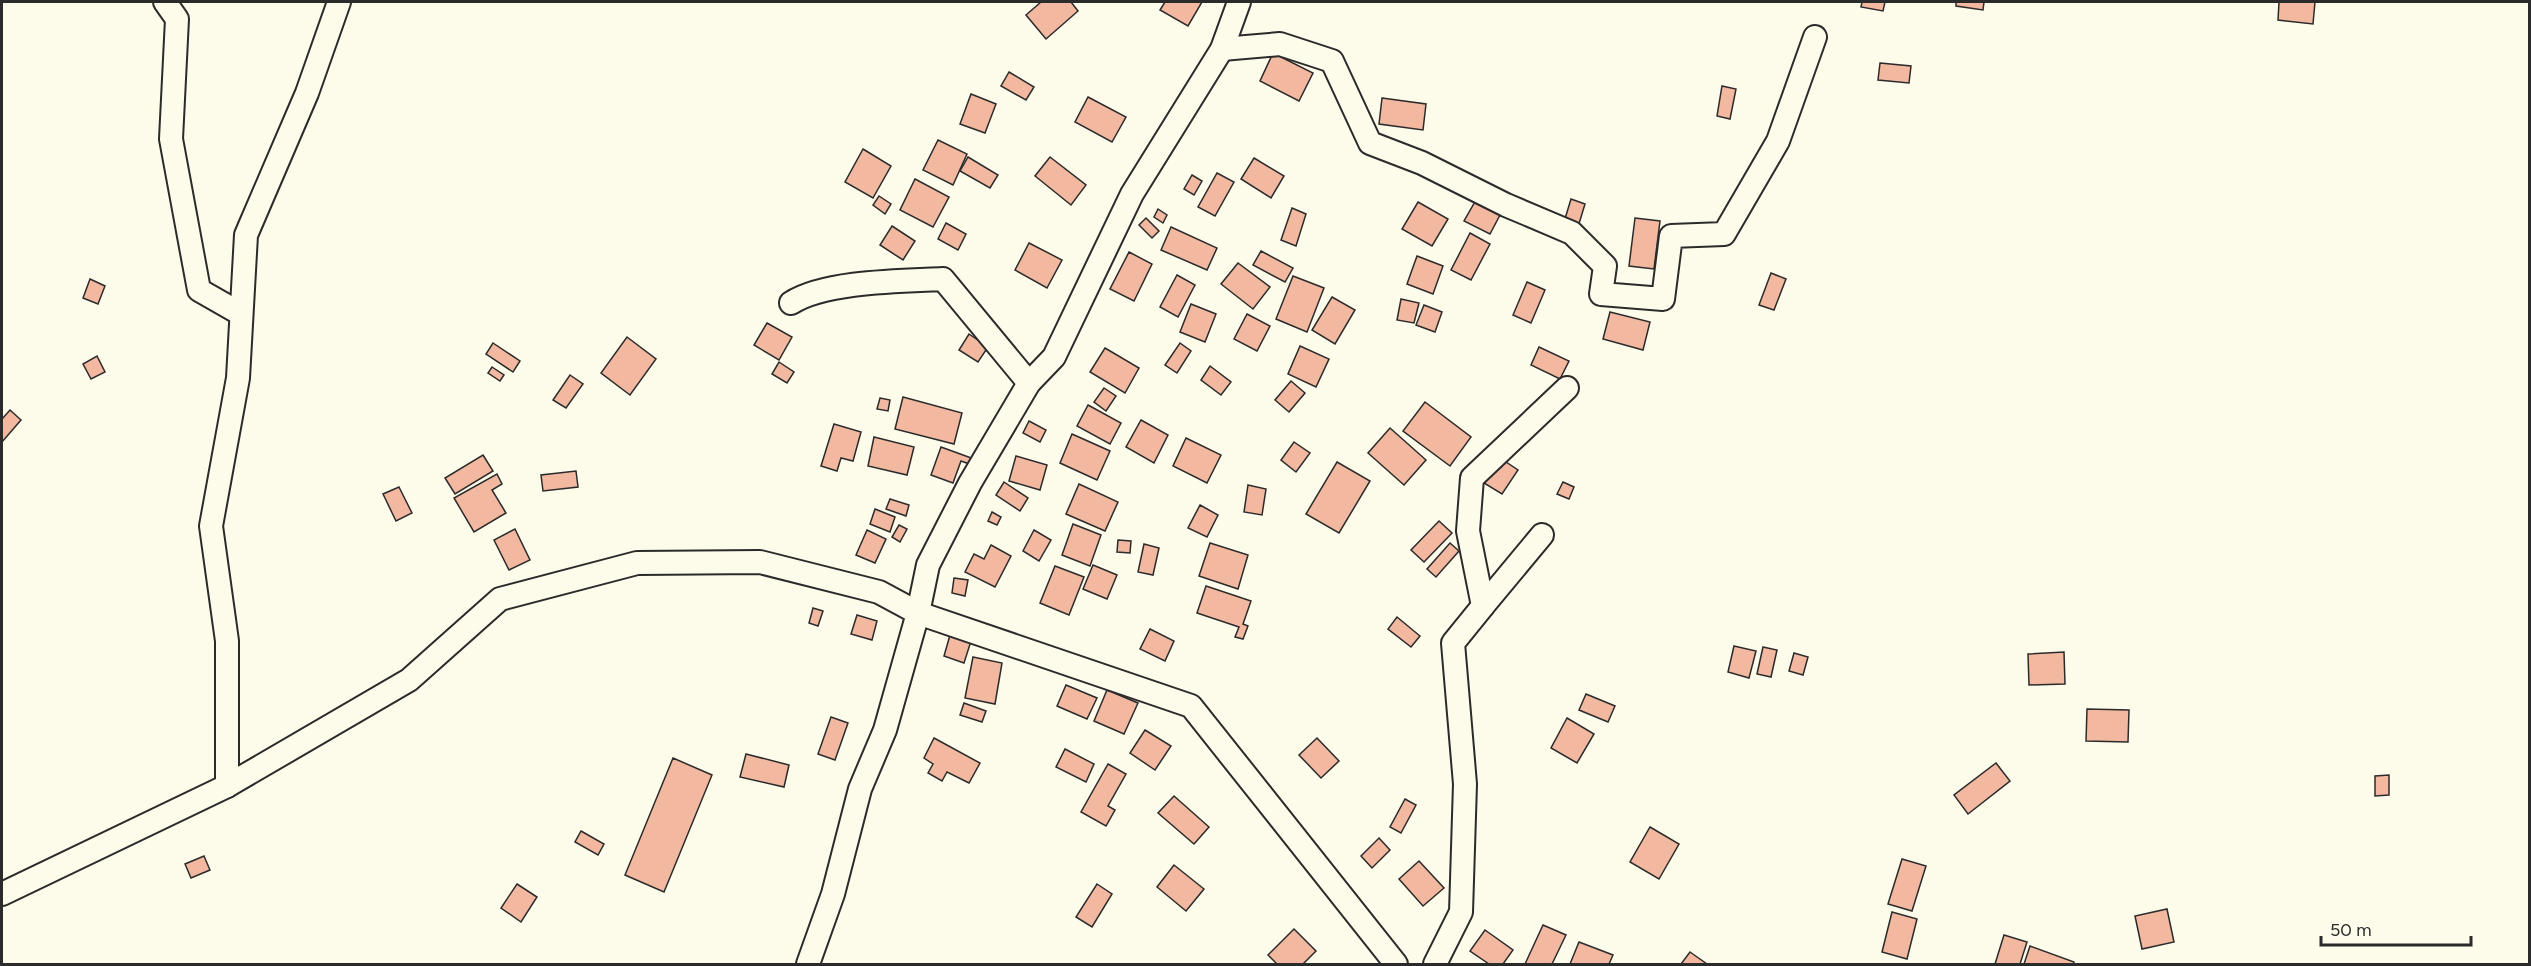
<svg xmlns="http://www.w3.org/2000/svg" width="2531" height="966" viewBox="0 0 2531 966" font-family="Figtree,sans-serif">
	<rect width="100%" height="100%" fill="#fdfbea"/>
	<g fill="#f2b8a0" stroke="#2b2b2b" stroke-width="1.5">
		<path d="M1041 2H1071L1078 11 1046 39 1026 15Z"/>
		<path d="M1165 2H1202L1188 26 1160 10Z"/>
		<path d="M1862 2H1885L1883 11 1861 7Z"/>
		<path d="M1956 2H1984L1983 10 1956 6Z"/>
		<path d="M2279 2H2315L2313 24 2278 20Z"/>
		<path d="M1273 53 1313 73 1299 101 1260 81Z"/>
		<path d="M1880 63 1911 66 1909 83 1878 80Z"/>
		<path d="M1009 72 1034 87 1026 100 1001 86Z"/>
		<path d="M1722 86 1736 89 1730 119 1717 116Z"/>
		<path d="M971 94 996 104 985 133 960 124Z"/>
		<path d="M1088 97 1126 117 1112 142 1075 122Z"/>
		<path d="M1382 98 1426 104 1423 130 1379 124Z"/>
		<path d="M938 140 967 154 953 185 923 170Z"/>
		<path d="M863 149 891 166 873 198 845 182Z"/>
		<path d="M968 157 998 175 990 188 960 171Z"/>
		<path d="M1050 157 1086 185 1071 205 1035 176Z"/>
		<path d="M1254 158 1284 176 1271 198 1241 179Z"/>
		<path d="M1217 173 1234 182 1215 216 1198 207Z"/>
		<path d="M1192 175 1202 181 1194 195 1184 189Z"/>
		<path d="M915 179 949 197 933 227 900 210Z"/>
		<path d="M879 196 891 204 885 214 873 205Z"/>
		<path d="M1571 199 1585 204 1578 227 1564 222Z"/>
		<path d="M1476 200 1501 213 1490 234 1464 221Z"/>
		<path d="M1418 202 1448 219 1432 246 1402 229Z"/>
		<path d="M1292 208 1306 214 1296 246 1281 240Z"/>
		<path d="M1158 209 1167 215 1163 223 1154 217Z"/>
		<path d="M1146 218 1159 231 1152 238 1139 225Z"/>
		<path d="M1635 218 1660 221 1654 269 1629 266Z"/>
		<path d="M946 223 966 234 958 250 938 239Z"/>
		<path d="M892 226 915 241 903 260 880 245Z"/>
		<path d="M1171 227 1217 248 1207 270 1161 250Z"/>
		<path d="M1470 233 1490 244 1471 280 1451 270Z"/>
		<path d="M1029 243 1062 260 1047 288 1015 270Z"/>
		<path d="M1261 251 1293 268 1285 282 1253 265Z"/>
		<path d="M1129 252 1152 264 1134 301 1110 289Z"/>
		<path d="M1417 256 1443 266 1433 294 1407 284Z"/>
		<path d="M1238 263 1270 287 1253 309 1221 284Z"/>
		<path d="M1771 273 1786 279 1774 310 1759 305Z"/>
		<path d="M1177 275 1195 285 1178 317 1160 307Z"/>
		<path d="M1293 276 1324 288 1307 332 1276 319Z"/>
		<path d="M90 279 105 286 98 304 83 298Z"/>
		<path d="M1527 282 1545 290 1531 323 1513 315Z"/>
		<path d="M1332 297 1355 310 1335 344 1312 330Z"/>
		<path d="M1401 299 1419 303 1414 323 1397 320Z"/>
		<path d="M1191 304 1216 314 1205 342 1180 332Z"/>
		<path d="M1424 305 1442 312 1435 332 1416 325Z"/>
		<path d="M1610 312 1650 322 1643 350 1603 339Z"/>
		<path d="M1247 314 1270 326 1257 351 1234 339Z"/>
		<path d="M767 323 792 337 779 360 754 345Z"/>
		<path d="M969 334 988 347 978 362 959 350Z"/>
		<path d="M627 337 656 359 630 395 601 373Z"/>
		<path d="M493 343 520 361 513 372 486 354Z"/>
		<path d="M1180 343 1191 351 1177 373 1165 365Z"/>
		<path d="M1300 346 1329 359 1316 387 1288 374Z"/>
		<path d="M1539 347 1569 361 1560 379 1531 365Z"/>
		<path d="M1105 348 1139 368 1125 393 1090 372Z"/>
		<path d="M97 356 105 372 91 379 83 364Z"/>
		<path d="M779 362 794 372 787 383 772 374Z"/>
		<path d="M1210 366 1231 382 1221 395 1201 380Z"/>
		<path d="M492 367 504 375 500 381 488 373Z"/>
		<path d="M570 375 583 384 566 408 553 400Z"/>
		<path d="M1291 381 1305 393 1289 412 1275 400Z"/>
		<path d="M1104 388 1116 396 1106 411 1094 402Z"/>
		<path d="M903 397 962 413 954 444 895 429Z"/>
		<path d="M880 398 890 400 888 411 877 409Z"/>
		<path d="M1425 402 1471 437 1450 466 1403 431Z"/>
		<path d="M1088 405 1121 423 1110 444 1077 426Z"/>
		<path d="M10 410 21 420 2 442V419Z"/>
		<path d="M1141 420 1168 435 1154 463 1126 447Z"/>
		<path d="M1029 421 1046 430 1040 442 1023 433Z"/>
		<path d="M834 424 861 432 853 461 841 458 837 471 821 466Z"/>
		<path d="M1390 428 1426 460 1404 485 1368 453Z"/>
		<path d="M1072 434 1110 451 1097 480 1060 463Z"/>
		<path d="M874 437 914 447 907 475 868 466Z"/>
		<path d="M1186 438 1221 455 1207 483 1173 466Z"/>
		<path d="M1294 442 1310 453 1296 472 1281 460Z"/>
		<path d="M941 447 974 459 972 465 961 461 953 483 931 475Z"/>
		<path d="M483 455 493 471 455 494 445 478Z"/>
		<path d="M1016 456 1047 465 1040 490 1009 481Z"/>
		<path d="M1500 458 1518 470 1502 494 1484 483Z"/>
		<path d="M1337 462 1370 481 1339 533 1306 514Z"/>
		<path d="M576 471 578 487 543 491 541 475Z"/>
		<path d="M497 474 502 484 492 490 506 513 474 532 454 498Z"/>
		<path d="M1004 482 1028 498 1020 511 996 495Z"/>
		<path d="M1563 482 1574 487 1569 499 1557 494Z"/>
		<path d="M1079 484 1118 502 1105 531 1066 514Z"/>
		<path d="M1248 485 1266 489 1262 515 1244 512Z"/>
		<path d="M399 487 412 513 396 521 383 494Z"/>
		<path d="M890 499 909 505 906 516 886 509Z"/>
		<path d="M1200 505 1218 515 1207 537 1188 528Z"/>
		<path d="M875 509 895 517 890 532 870 524Z"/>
		<path d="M992 512 1001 517 997 525 988 521Z"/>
		<path d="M1439 521 1452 533 1424 562 1411 550Z"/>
		<path d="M1073 524 1101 535 1090 566 1062 555Z"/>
		<path d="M899 525 907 529 900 542 892 537Z"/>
		<path d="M515 529 530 560 509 570 494 540Z"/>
		<path d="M867 530 886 539 875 563 856 555Z"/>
		<path d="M1034 530 1051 540 1039 561 1023 551Z"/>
		<path d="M1118 540 1131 541 1130 553 1117 552Z"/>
		<path d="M1210 543 1248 555 1238 589 1199 576Z"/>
		<path d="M1450 543 1459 551 1436 577 1427 569Z"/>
		<path d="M1144 544 1159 548 1153 575 1138 572Z"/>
		<path d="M991 545 1011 556 995 587 965 572 974 554 984 559Z"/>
		<path d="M1093 565 1117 575 1107 599 1083 589Z"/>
		<path d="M1055 566 1084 577 1069 615 1040 603Z"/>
		<path d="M954 578 968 580 965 596 952 593Z"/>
		<path d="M1206 586 1251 601 1243 624 1248 626 1243 639 1235 637 1239 627 1197 613Z"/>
		<path d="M813 608 823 611 818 626 809 623Z"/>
		<path d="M857 615 877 621 872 640 851 634Z"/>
		<path d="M1397 617 1420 636 1411 647 1388 629Z"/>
		<path d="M1150 629 1174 641 1165 661 1140 649Z"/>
		<path d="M950 635 971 641 964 663 944 656Z"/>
		<path d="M1734 646 1756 651 1749 678 1728 672Z"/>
		<path d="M1763 647 1777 650 1771 677 1757 674Z"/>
		<path d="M2064 652 2065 684 2029 685 2028 654Z"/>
		<path d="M1794 653 1808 657 1803 675 1789 671Z"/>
		<path d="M973 657 1002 663 995 704 965 698Z"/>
		<path d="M1066 685 1097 698 1087 719 1057 706Z"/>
		<path d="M1107 690 1138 703 1124 734 1094 721Z"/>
		<path d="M1586 694 1615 706 1608 722 1579 710Z"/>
		<path d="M964 703 986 711 982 722 960 715Z"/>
		<path d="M2087 709 2129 710 2128 742 2086 741Z"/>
		<path d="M831 717 848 723 835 760 818 754Z"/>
		<path d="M1567 718 1594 734 1577 763 1551 748Z"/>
		<path d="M1145 730 1171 746 1155 770 1130 753Z"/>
		<path d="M934 738 980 763 969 783 947 772 942 781 928 773 933 764 924 758Z"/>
		<path d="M1317 738 1339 761 1321 778 1299 755Z"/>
		<path d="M1065 749 1094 764 1086 782 1056 767Z"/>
		<path d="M746 754 789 765 784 787 740 777Z"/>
		<path d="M673 758 712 775 664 892 625 875Z"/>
		<path d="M1996 763 2010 781 1968 814 1954 795Z"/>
		<path d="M1108 764 1126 774 1108 806 1115 810 1106 826 1081 812Z"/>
		<path d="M2389 775V795L2375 796V776Z"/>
		<path d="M1174 796 1209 827 1194 844 1158 813Z"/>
		<path d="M1405 799 1416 805 1401 833 1390 827Z"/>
		<path d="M1650 827 1679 844 1659 879 1630 862Z"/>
		<path d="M581 831 604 844 598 855 575 842Z"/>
		<path d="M1379 838 1390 850 1372 868 1361 856Z"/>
		<path d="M204 856 210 870 191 878 185 864Z"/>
		<path d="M1902 859 1926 866 1912 911 1888 904Z"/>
		<path d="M1419 861 1444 888 1423 906 1399 879Z"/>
		<path d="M1174 865 1204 889 1186 911 1157 887Z"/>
		<path d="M517 884 537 897 521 922 501 908Z"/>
		<path d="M1097 884 1112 894 1092 927 1076 917Z"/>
		<path d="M2167 909 2174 942 2142 949 2135 916Z"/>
		<path d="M1892 912 1917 919 1907 959 1882 952Z"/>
		<path d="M1543 925 1566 935 1552 964H1525Z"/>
		<path d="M1294 929 1316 951 1303 964H1277L1268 955Z"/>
		<path d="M1485 930 1513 950 1503 964H1489L1470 951Z"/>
		<path d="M2004 935 2027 942 2020 964H1995Z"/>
		<path d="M1579 942 1613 955 1609 964H1570Z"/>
		<path d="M2030 946 2074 962V964H2024Z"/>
		<path d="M1690 952 1707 964H1681Z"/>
	</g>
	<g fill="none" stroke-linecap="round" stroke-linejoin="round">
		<defs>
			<g id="minor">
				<path d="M165 2 177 19 171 139 199 290 241 314"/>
				<path d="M1222 49 1280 44 1332 61 1370 143 1422 163 1506 205 1572 233 1605 266 1601 294 1663 299 1671 236 1724 234 1778 141 1815 37"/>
				<path d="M791 303C825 281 902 281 943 279L1029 383"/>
				<path d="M1483 606 1542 535"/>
				<path d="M227 786V641L211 526 238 378 246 235 307 93 339 2"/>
				<path d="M2 894 227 786 409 680 500 599 637 563 760 562 879 592 918 613 1191 706 1396 964"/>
				<path d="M808 964 833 894 860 789 885 730 918 613 928 565 970 483 1029 383 1054 357 1132 194 1222 49 1239 2"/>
				<path d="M1435 964 1461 912 1465 784 1453 643 1483 606 1468 531 1472 478 1567 388"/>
			</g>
		</defs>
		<use href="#minor" stroke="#2b2b2b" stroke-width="26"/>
		<use href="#minor" stroke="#fdfbea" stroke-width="22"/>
	</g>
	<rect width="2531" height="966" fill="none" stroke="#2b2b2b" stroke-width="6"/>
	<path d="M2321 936v9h150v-9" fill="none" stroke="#2b2b2b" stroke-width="3"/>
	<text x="2330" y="936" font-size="18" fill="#2b2b2b" stroke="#fdfbea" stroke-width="4.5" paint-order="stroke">50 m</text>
</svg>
